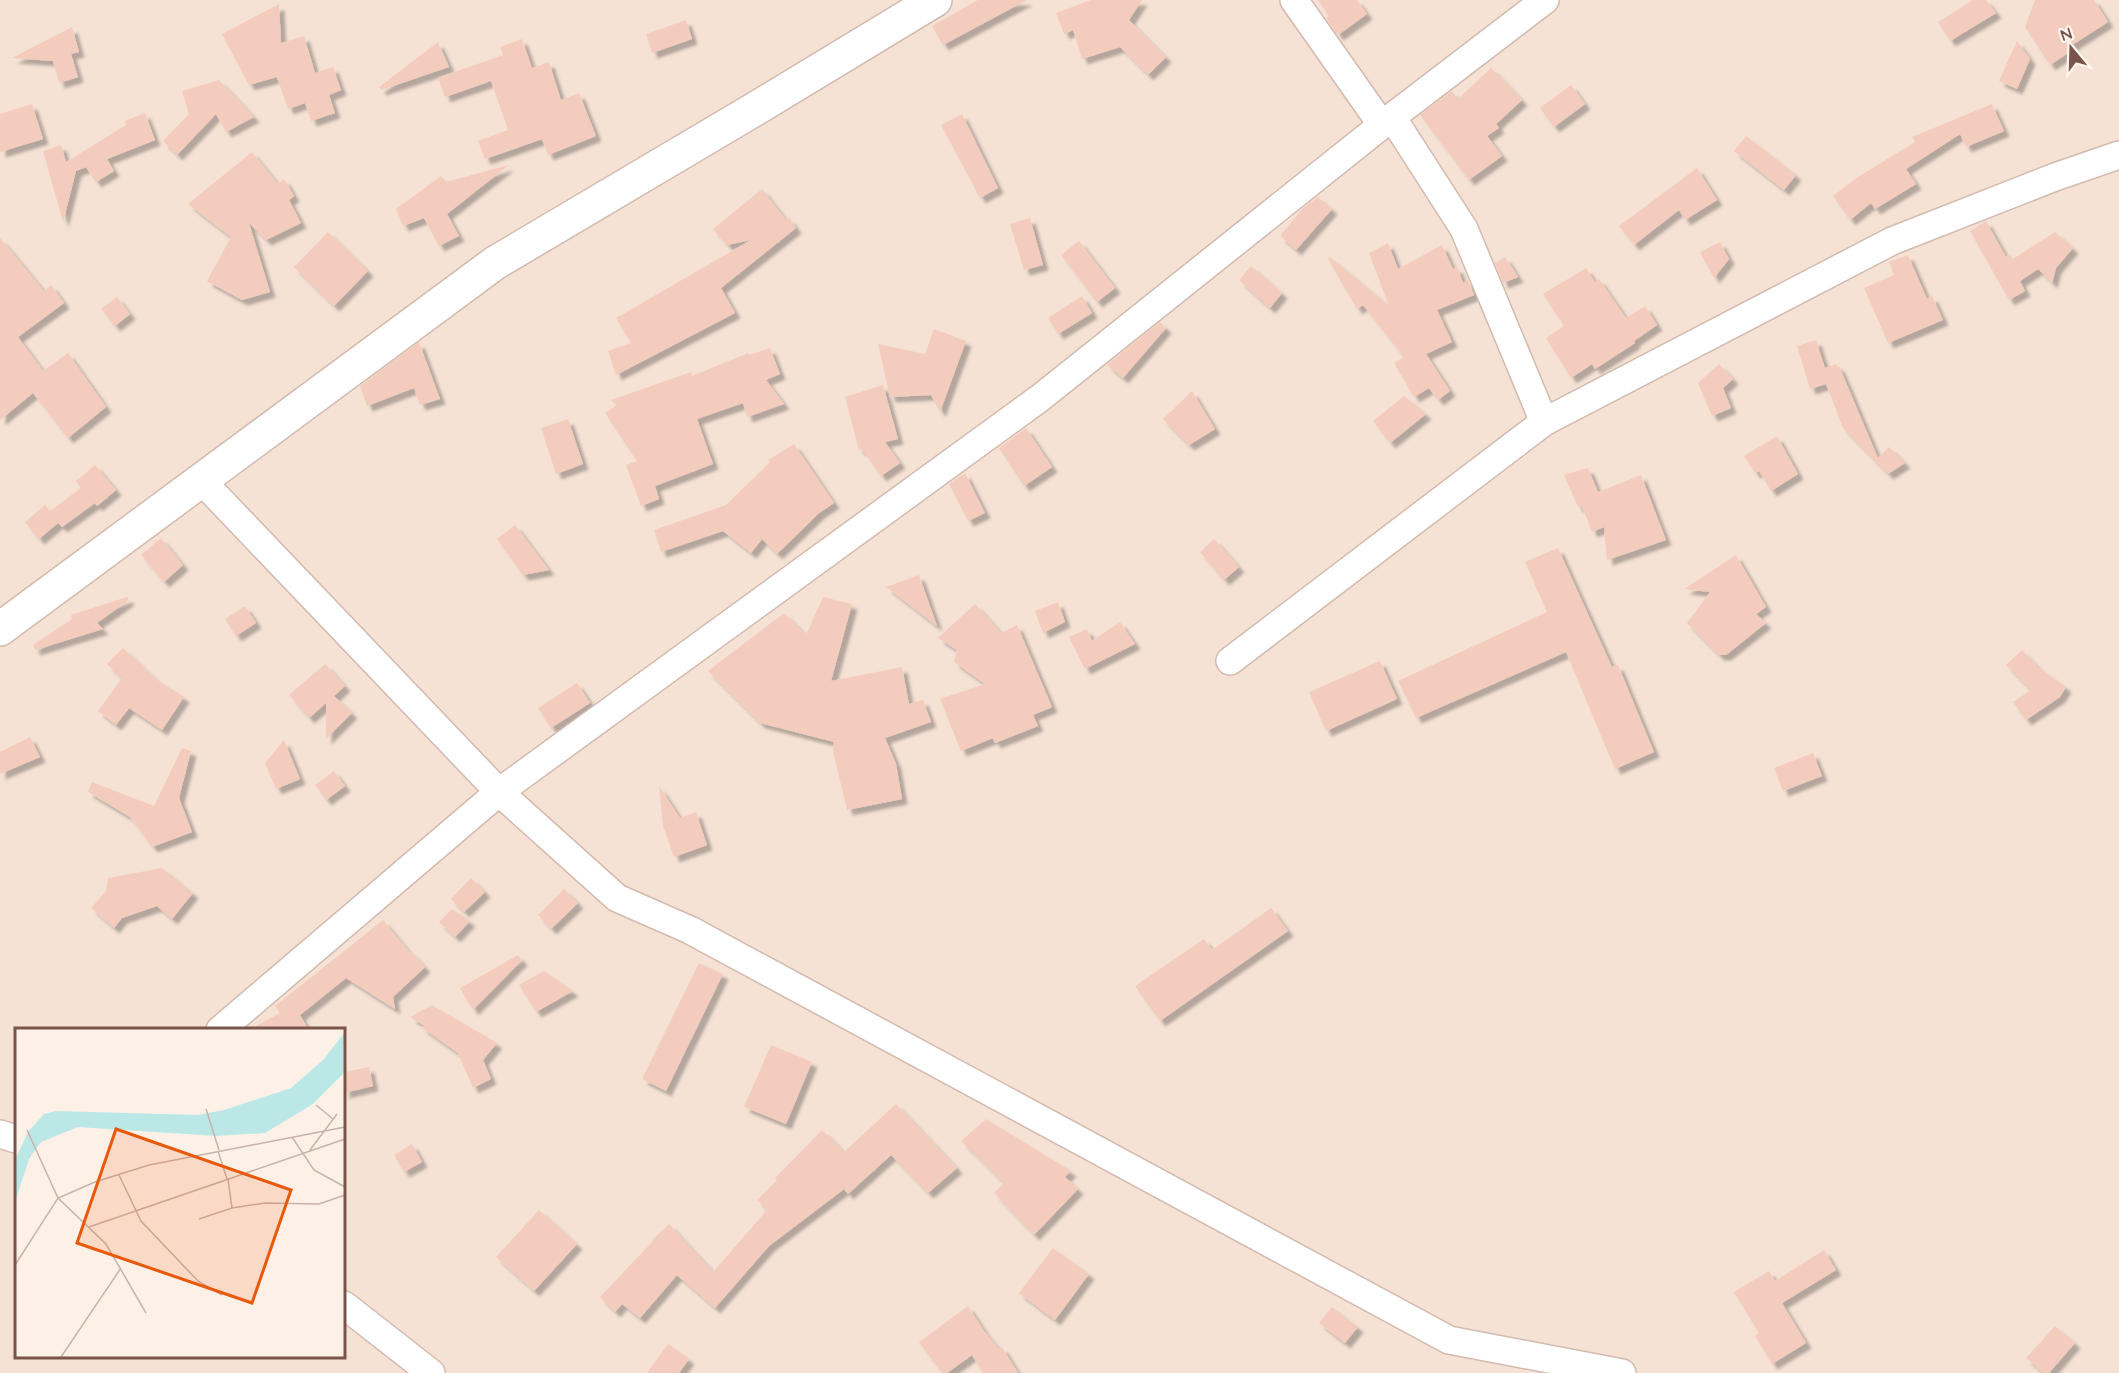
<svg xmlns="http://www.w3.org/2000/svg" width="2119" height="1373" viewBox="0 0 2119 1373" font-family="Quicksand,sans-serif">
	<defs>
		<filter id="shadow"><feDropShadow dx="5.5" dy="5.5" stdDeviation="1.5" flood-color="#0004"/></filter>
	</defs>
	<rect width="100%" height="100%" fill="#fdf1e7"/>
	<path fill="#f5e2d5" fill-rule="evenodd" d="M0 0H2119V1373H0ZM16 1030H344V1356H16Z"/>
	<g fill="#f3ccbe" filter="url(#shadow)">
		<path d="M978 0H1027L943 45 932 26Z"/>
		<path d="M1091 0H1142L1129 20 1166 57 1148 75 1120 47 1082 59 1073 30 1064 34 1056 13Z"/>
		<path d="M1318 0H1357L1367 14 1338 35 1326 18 1329 16Z"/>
		<path d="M1973 0H1986L1996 13 1950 41 1938 22Z"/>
		<path d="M2035 0H2094L2108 22 2072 45 2074 49 2050 65 2025 27Z"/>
		<path d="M279 4 281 43 304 36 315 73 333 67 341 90 329 95 335 113 311 121 305 103 288 109 277 77 249 85 222 34Z"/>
		<path d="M686 20 692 39 652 53 646 34Z"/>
		<path d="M72 27 79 52 71 54 78 77 59 83 53 61 12 58Z"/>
		<path d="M522 39 532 68 549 62 561 100 579 93 596 136 548 155 542 139 485 159 478 141 508 130 491 81 445 97 438 78 503 55 500 47Z"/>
		<path d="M2017 41 2030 59 2017 89 1999 81Z"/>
		<path d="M438 42 449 67 381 90 379 87Z"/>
		<path d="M1491 68 1522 100 1496 124 1499 128 1487 136 1502 156 1469 180 1420 115 1452 91 1458 99Z"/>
		<path d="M219 80 254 117 226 132 216 114 177 155 163 141 189 114 182 91Z"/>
		<path d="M1571 85 1585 104 1554 127 1540 108Z"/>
		<path d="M32 104 43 139 0 152V114Z"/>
		<path d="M1992 104 2004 131 1966 147 1960 134 1906 169 1916 184 1875 209 1871 203 1850 220 1833 196 1858 177 1915 142 1912 137Z"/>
		<path d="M145 113 155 140 107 159 114 171 96 182 86 167 76 171 63 222 43 151 61 145 66 162 126 125 125 121Z"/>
		<path d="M962 114 998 188 980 198 941 125Z"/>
		<path d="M1746 136 1796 175 1784 190 1734 151Z"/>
		<path d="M252 152 278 184 284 179 294 196 289 200 301 223 266 240 249 223 270 292 242 300 207 281 231 237 188 204Z"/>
		<path d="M509 165 447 214 459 236 439 246 424 218 403 226 396 209 441 176 446 182Z"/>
		<path d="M1697 168 1717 200 1685 220 1679 210 1634 245 1619 226Z"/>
		<path d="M762 189 786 220 789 218 796 228 721 288 735 313 616 375 608 351 631 343 616 318 751 240 727 245 713 229Z"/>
		<path d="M1318 197 1332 209 1296 250 1280 236 1302 209Z"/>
		<path d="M1030 218 1043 265 1024 270 1010 224Z"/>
		<path d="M1986 221 2006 257 2010 254 2013 259 2055 232 2073 248 2056 268 2052 283 2038 269 2020 281 2025 291 2009 300 1970 231Z"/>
		<path d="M328 232 368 271 334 306 294 267Z"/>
		<path d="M0 238 44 291 51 285 64 303 18 337 43 371 68 353 106 407 68 438 33 393 0 420Z"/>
		<path d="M1079 241 1115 288 1097 302 1061 255Z"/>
		<path d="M1720 242 1729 259 1714 278 1700 252Z"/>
		<path d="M1388 243 1398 269 1442 245 1453 269 1457 267 1463 283 1468 280 1474 295 1437 310 1452 342 1426 354 1450 391 1438 400 1429 388 1414 397 1394 363 1404 357 1363 305 1357 309 1328 259 1330 257 1389 306 1369 253Z"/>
		<path d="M1908 255 1927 299 1932 296 1943 320 1888 343 1864 288 1894 275 1889 262Z"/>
		<path d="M1505 257 1518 277 1503 283 1495 263Z"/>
		<path d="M1251 266 1282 293 1270 308 1239 280Z"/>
		<path d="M1586 268 1595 282 1599 279 1626 318 1645 306 1657 325 1634 341 1635 343 1595 369 1592 364 1571 378 1546 338 1564 326 1543 294Z"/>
		<path d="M1082 296 1092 313 1058 334 1048 318Z"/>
		<path d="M117 297 130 314 115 326 101 309Z"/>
		<path d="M1160 322 1166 328 1123 378 1107 365Z"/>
		<path d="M934 329 966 341 940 412 931 395 890 397 878 344 925 354Z"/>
		<path d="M1816 340 1825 368 1836 364 1838 368 1839 366 1878 458 1889 447 1905 463 1888 474 1843 428 1826 384 1810 389 1797 346Z"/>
		<path d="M419 342 440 399 420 405 414 388 367 406 360 386Z"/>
		<path d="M770 348 780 374 766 380 784 404 747 417 743 403 697 419 713 464 655 486 659 499 641 506 626 465 637 461 605 413 617 405 611 400 691 372 692 376 748 353 749 355Z"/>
		<path d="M1719 364 1733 379 1723 388 1731 408 1712 416 1698 383Z"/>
		<path d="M883 385 898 439 885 442 900 463 881 476 862 449 859 450 845 397Z"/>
		<path d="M1192 391 1215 429 1189 445 1163 419Z"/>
		<path d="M1404 396 1426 414 1390 443 1373 421Z"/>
		<path d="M568 419 583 464 556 474 541 428Z"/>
		<path d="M1026 428 1052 467 1024 486 999 448Z"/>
		<path d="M1777 436 1798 474 1771 491 1759 471 1755 473 1744 456Z"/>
		<path d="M794 444 834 503 819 513 777 554 762 539 751 553 723 531 661 552 654 530 726 505 770 462 768 460Z"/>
		<path d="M95 465 116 490 97 506 95 503 62 527 58 523 39 539 25 522 45 505 50 511 81 488 76 481Z"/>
		<path d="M1588 468 1598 492 1641 475 1666 540 1607 560 1604 527 1592 532 1582 506 1578 507 1564 475Z"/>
		<path d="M965 473 985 513 968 521 949 484Z"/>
		<path d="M515 525 549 570 523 575 497 539Z"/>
		<path d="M161 538 183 565 164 582 141 555Z"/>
		<path d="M1214 539 1239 567 1224 580 1200 552Z"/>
		<path d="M1558 548 1612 667 1618 665 1654 752 1615 769 1566 652 1416 718 1398 681 1547 612 1525 562Z"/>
		<path d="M1736 555 1766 607 1756 614 1766 623 1726 655H1719L1687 623 1710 592 1684 589Z"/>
		<path d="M919 575 937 626 886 587Z"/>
		<path d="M127 597 129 600 97 623 103 629 35 650 33 645 72 619 71 615Z"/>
		<path d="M823 597 852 604 831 681 902 667 909 704 923 700 931 722 885 738 896 764 902 799 847 810 833 751 834 742 760 723 708 671 784 613 806 635Z"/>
		<path d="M1058 602 1065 622 1043 633 1035 611Z"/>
		<path d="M975 604 1001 633 1017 625 1052 707 1033 715 1038 726 995 743 993 738 961 751 940 699 985 684 954 662 957 650 938 638Z"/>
		<path d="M245 606 256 623 236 636 225 619Z"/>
		<path d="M1120 622 1135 644 1085 669 1069 637 1087 629 1092 641Z"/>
		<path d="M123 648 157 680 184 697 162 730 129 708 116 725 98 711 122 678 107 664Z"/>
		<path d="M2022 650 2038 667 2066 687 2060 697 2026 720 2013 702 2031 690 2006 665Z"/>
		<path d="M1380 661 1397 699 1326 731 1309 692Z"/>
		<path d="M325 664 345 686 334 696 352 713 326 739V703L309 718 289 695Z"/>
		<path d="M577 683 590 703 551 728 538 708Z"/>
		<path d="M30 737 40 757 0 774V752Z"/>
		<path d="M284 740 300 779 276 789 265 763Z"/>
		<path d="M182 748 191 751 179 798 192 832 152 847 130 817 88 792 92 782 154 806Z"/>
		<path d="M1813 753 1822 776 1783 791 1774 768Z"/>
		<path d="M334 771 345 786 326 800 315 785Z"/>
		<path d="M659 786 680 818 696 812 707 845 674 857 663 826Z"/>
		<path d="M162 868 193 893 172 919 157 906 122 918 114 928 91 908 106 891 108 878Z"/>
		<path d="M471 878 485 892 464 912 451 899Z"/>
		<path d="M564 889 578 903 551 929 538 915Z"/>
		<path d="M1271 908 1288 931 1160 1021 1135 986 1204 939 1212 950Z"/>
		<path d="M452 909 470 921 455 937 439 922Z"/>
		<path d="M383 920 410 953 411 952 425 967 393 997 395 1009 346 978 300 1015 308 1029H251L280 1013 275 1006Z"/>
		<path d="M518 955 522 960 473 1010 460 988Z"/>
		<path d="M699 963 723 974 666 1091 642 1079Z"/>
		<path d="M544 971 573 991 536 1012 519 985Z"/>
		<path d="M432 1005 497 1043 483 1060 491 1079 473 1088 458 1053 421 1027 425 1026 410 1017Z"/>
		<path d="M771 1045 812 1062 786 1124 744 1107Z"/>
		<path d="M369 1067 373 1086 344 1093V1072Z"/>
		<path d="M896 1104 957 1168 928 1193 891 1155 848 1194 844 1189 769 1246 715 1308 677 1275 640 1318 622 1304 615 1312 600 1297 653 1241 652 1240 669 1224 713 1272 767 1210 757 1200 777 1180 775 1178 822 1130 844 1152Z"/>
		<path d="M986 1119 1071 1171 1065 1177 1078 1189 1034 1235 994 1193 1004 1183 961 1141Z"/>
		<path d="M412 1144 422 1162 404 1172 394 1155Z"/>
		<path d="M539 1210 577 1244 534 1291 496 1257Z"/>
		<path d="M1053 1248 1089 1274 1055 1320 1019 1293Z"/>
		<path d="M1824 1250 1836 1270 1782 1303 1806 1343 1772 1364 1755 1336 1759 1333 1734 1292 1769 1271 1775 1281Z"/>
		<path d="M968 1306 984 1331 999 1349 1002 1347 1018 1373H983L972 1355 947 1373H942L919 1342Z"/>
		<path d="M1332 1307 1358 1327 1345 1343 1319 1323Z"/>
		<path d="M2055 1326 2075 1343 2049 1373H2043L2026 1358Z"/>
		<path d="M668 1344 689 1359 679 1373H647Z"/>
	</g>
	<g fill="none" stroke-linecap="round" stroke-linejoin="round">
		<defs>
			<g id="minor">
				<path d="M1294 0 1382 125"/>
				<path d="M1392 117 1464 229 1544 422"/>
				<path d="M201 480 499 792 617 898 690 930 1449 1340 1622 1373"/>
				<path d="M1230 661 1544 422 1892 241 2055 177 2119 155"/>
				<path d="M220 1030 499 792 1040 398 1392 117 1545 0"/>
				<path d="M0 1134 16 1139"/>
				<path d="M344 1305 431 1373"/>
			</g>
			<path id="tertiary" d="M0 629 495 263 755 109 935 0"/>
		</defs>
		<use href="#minor" stroke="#d2baaf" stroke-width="30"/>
		<use href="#tertiary" stroke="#d2baaf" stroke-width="36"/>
		<use href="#minor" stroke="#fff" stroke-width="27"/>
		<use href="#tertiary" stroke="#fff" stroke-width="33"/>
	</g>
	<g transform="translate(15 1028)">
		<rect width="330" height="330" fill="#fdf1e7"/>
		<path d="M330 4V44L298 76 250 105 201 108 63 99 26 114 14 131 0 174V132L13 104 29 86 41 83 183 87 209 82 276 60 309 31Z" fill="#bbe7e7"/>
		<path fill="none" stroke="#c8b2a9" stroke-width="1.5" d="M301 77 318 91M191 81 204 122M12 102 43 170 91 216 131 285M277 109 299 142 330 159M295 122 322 86M203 123 212 151M104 147 126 193 183 253 207 267M213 151 217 180M184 191 217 180 250 175 304 176 330 167M74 199 330 111M0 237 43 170 80 154 134 137 330 99M46 329 106 240"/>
		<path fill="#e8590c" fill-opacity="0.15" stroke="#e8590c" stroke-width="3" d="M101 101 276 162 237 275 62 215Z"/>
		<rect width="330" height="330" fill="none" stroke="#78544b" stroke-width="3"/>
	</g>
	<g transform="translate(2071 48) rotate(341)" stroke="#fff6ee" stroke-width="4.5" paint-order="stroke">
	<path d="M0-4.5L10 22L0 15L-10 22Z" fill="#78544b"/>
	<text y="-9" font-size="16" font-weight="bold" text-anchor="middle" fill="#78544b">N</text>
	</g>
</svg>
